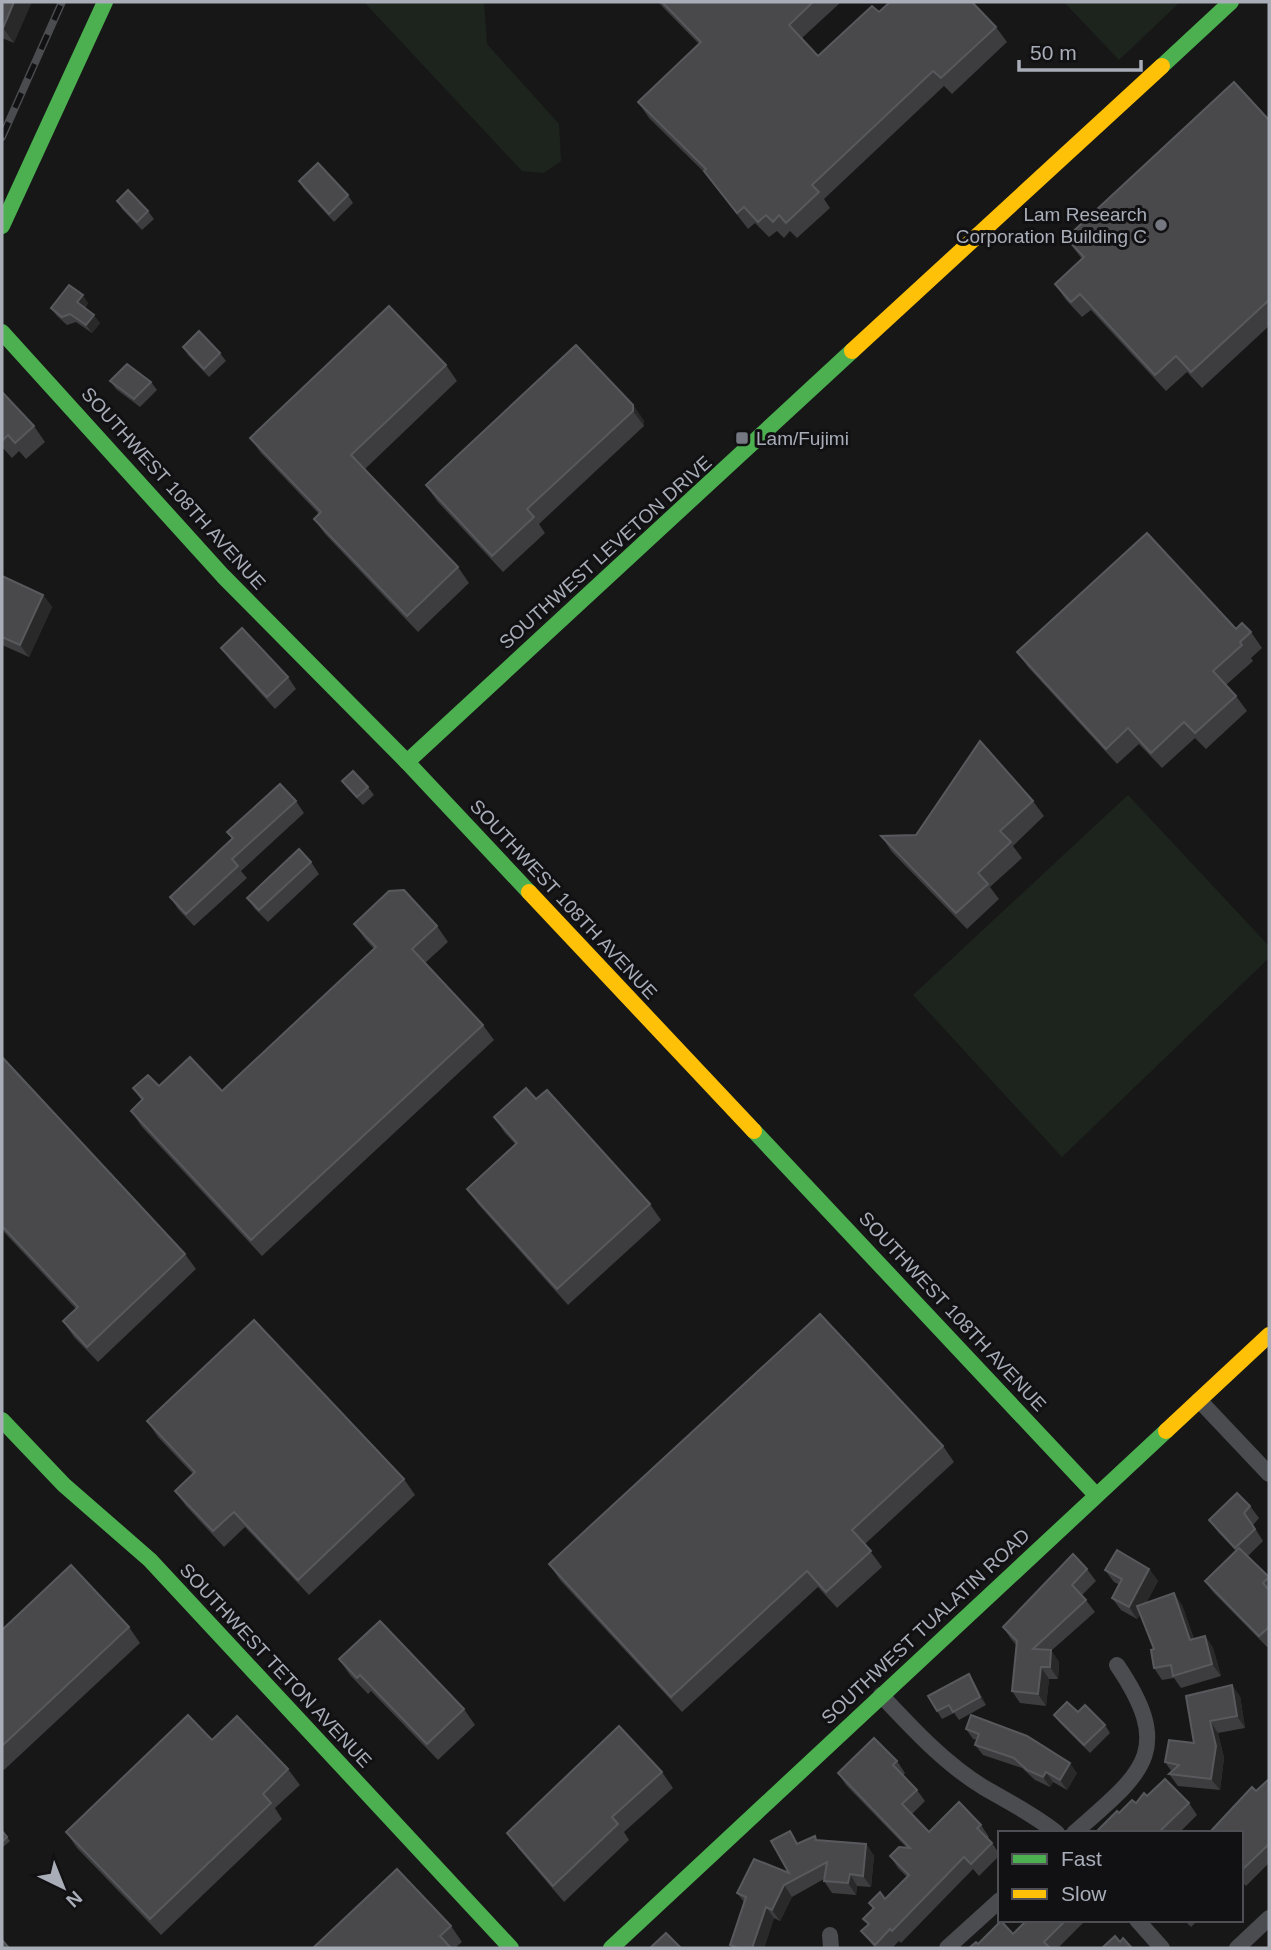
<svg xmlns="http://www.w3.org/2000/svg" width="1271" height="1950" viewBox="0 0 1271 1950" font-family="Helvetica,sans-serif">
	<rect width="100%" height="100%" fill="#171717"/>
	<g fill="#1d241e">
		<path d="M364 2H484L487 44 559 124 561 161 544 173 522 171Z"/>
		<path d="M1064 2H1180L1119 60Z"/>
		<path d="M1128 795 1269 946V958L1062 1157 913 995Z"/>
	</g>
	<g fill="none" stroke-linecap="round" stroke-linejoin="round">
		<g stroke="#4b4c50" stroke-width="16">
			<path d="M1199 1400 1269 1474"/>
			<path d="M881 1695C912 1728 944 1763 983 1787 1009 1802 1033 1814 1057 1833"/>
			<path d="M1074 1833C1142 1773 1176 1752 1117 1665"/>
			<path d="M1137 1920 1162 1948"/>
			<path d="M830 1935 831 1948"/>
			<path d="M947 1948 1000 1900"/>
			<path d="M1237 1948 1269 1918"/>
		</g>
		<g stroke="#4caf50" stroke-width="16">
			<path d="M1162 66 1231 2"/>
			<path d="M2 226 105 2"/>
			<path d="M2 332 223 576 407 762 529 892"/>
			<path d="M407 762 852 351"/>
			<path d="M754 1131 1096 1495"/>
			<path d="M2 1420 64 1485 150 1560 511 1948"/>
			<path d="M611 1948 1166 1431"/>
		</g>
		<g stroke="#ffc107" stroke-width="16">
			<path d="M852 351 1162 66"/>
			<path d="M529 892 754 1131"/>
			<path d="M1166 1431 1269 1335"/>
		</g>
		<defs>
			<path id="rail" d="M2 137 62 2"/>
		</defs>
		<use href="#rail" stroke="#4b4c4f" stroke-width="8"/>
		<use href="#rail" stroke="#111113" stroke-width="5" stroke-dasharray="16" stroke-linecap="butt"/>
	</g>
	<g fill="#3d3d3f">
		<path d="M2 2 14 43 2 38Z"/>
		<path d="M658 2H841L802 38 818 56 879 12 996 27 1007 42 952 94 944 86 824 199 830 208 797 238 790 231 784 238 777 231 769 237 755 223 748 229 706 174 649 118 638 102 699 44Z"/>
		<path d="M1269 118V326L1202 388 1187 372 1166 391 1091 310 1082 317 1066 300 1055 284 1082 259 1066 238Z"/>
		<path d="M299 181 348 195 353 203 334 222 304 189Z"/>
		<path d="M117 201 148 211 154 219 142 230 122 209Z"/>
		<path d="M88 303 85 308 100 323 92 333 76 322 67 325 57 316 51 308Z"/>
		<path d="M183 347 220 353 226 361 209 377 188 355Z"/>
		<path d="M446 365 457 381 365 469 458 567 469 583 418 632 325 534 314 519 319 514 261 453 250 438Z"/>
		<path d="M110 381 151 382 157 390 140 407 116 389Z"/>
		<path d="M2 392 34 426 45 442 26 459 19 451 12 458 2 447Z"/>
		<path d="M633 405 644 421V426L539 524 545 533 503 572 437 501 426 485Z"/>
		<path d="M2 576 43 595 52 607 29 657 2 645Z"/>
		<path d="M1236 629 1251 632 1262 648 1251 658 1253 661 1226 685 1236 696 1247 711 1206 749 1195 738 1162 768 1139 744 1117 764 1028 667 1017 652Z"/>
		<path d="M221 648 288 677 296 689 275 709 230 660Z"/>
		<path d="M342 781 368 787 374 795 363 805 348 789Z"/>
		<path d="M296 801 304 813 241 871 247 878 194 926 178 909 170 897 232 839 227 832Z"/>
		<path d="M1033 801 1044 816 1013 846 1022 858 990 887 999 899 967 929 892 852 881 836 916 835Z"/>
		<path d="M311 862 319 874 268 922 255 909 247 898Z"/>
		<path d="M354 924 437 926 448 942 425 963 483 1025 494 1040 262 1256 142 1127 131 1111 142 1101 133 1088 159 1086 222 1091 374 949 365 939Z"/>
		<path d="M2 1057 185 1254 196 1269 98 1362 74 1337 63 1321 76 1309 2 1230Z"/>
		<path d="M536 1099 650 1204 661 1220 568 1305 478 1204 467 1189 516 1145 505 1133 494 1117Z"/>
		<path d="M147 1421 404 1479 415 1495 309 1595 245 1527 224 1547 186 1506 175 1491 193 1474 158 1437Z"/>
		<path d="M943 1446 954 1462 865 1544 882 1567 837 1608 818 1587 682 1712 560 1580 549 1564Z"/>
		<path d="M1250 1506 1259 1518 1253 1525 1263 1541 1248 1556 1269 1578V1645L1267 1647 1213 1592 1205 1581 1236 1551 1218 1532 1209 1520Z"/>
		<path d="M1087 1569 1096 1581 1082 1595 1095 1612 1051 1651 1059 1662 1058 1679H1049L1046 1706 1020 1703 1012 1691 1016 1645 1011 1639 1003 1627Z"/>
		<path d="M1149 1569 1158 1581 1146 1603 1182 1605 1194 1639 1205 1636 1213 1648 1221 1676 1181 1688 1174 1678 1162 1680 1154 1668V1649L1140 1614 1137 1619 1121 1610 1112 1598 1120 1585 1114 1582 1105 1570Z"/>
		<path d="M129 1627 140 1643 4 1770 2 1768V1630Z"/>
		<path d="M339 1659 464 1709 475 1725 438 1760 371 1691 368 1694 350 1675Z"/>
		<path d="M974 1682 986 1705 959 1720 954 1713 942 1719 937 1711Z"/>
		<path d="M1186 1696H1240L1245 1728 1218 1733 1224 1758 1220 1790 1178 1786 1169 1774 1172 1772 1165 1762 1194 1743Z"/>
		<path d="M1078 1712 1105 1725 1110 1733 1090 1753 1060 1723 1054 1715Z"/>
		<path d="M966 1729 1077 1773 1067 1790 1053 1782 1050 1787 1035 1780 1022 1768 983 1755 975 1745 977 1740 973 1739Z"/>
		<path d="M212 1740 288 1769 300 1785 275 1808 282 1819 161 1935 77 1848 66 1832Z"/>
		<path d="M897 1761 905 1773 903 1776 917 1790 925 1801 912 1814 929 1832 981 1825 989 1837 987 1838 992 1843 1000 1855 979 1876 973 1869 901 1943 899 1941 892 1948H875L861 1931 868 1925 863 1919 873 1909 869 1903 885 1899 907 1877 898 1868 890 1856 907 1848 846 1785 838 1773Z"/>
		<path d="M662 1772 673 1788 624 1832 629 1840 564 1902 518 1848 507 1833Z"/>
		<path d="M1269 1779V1863L1246 1886 1241 1881V1833L1256 1791Z"/>
		<path d="M1147 1796 1189 1803 1197 1815 1179 1833H1097L1119 1813Z"/>
		<path d="M2 1831 10 1841 2 1848Z"/>
		<path d="M815 1836 817 1840 866 1844 874 1856 871 1887 857 1886 856 1895 832 1893 824 1881V1879L792 1897 780 1921 774 1918 764 1948H732L730 1945 744 1902 737 1893 789 1873 799 1843Z"/>
		<path d="M1027 1920H1083L1084 1922 1058 1948H969L978 1944 1013 1934Z"/>
		<path d="M1184 1920H1198L1191 1927Z"/>
		<path d="M451 1926 462 1942 455 1948H313Z"/>
	</g>
	<g fill="#29292a">
		<path d="M14 2H32L14 43 3 28Z"/>
		<path d="M83 295 88 303 83 310 77 302Z"/>
		<path d="M94 315 100 323 92 333 86 325Z"/>
		<path d="M633 405 644 421V426L633 411Z"/>
		<path d="M43 595 52 607 29 657 20 645Z"/>
		<path d="M1149 1569 1158 1581 1137 1619 1129 1607Z"/>
		<path d="M1174 1593 1182 1605 1198 1652 1190 1640Z"/>
		<path d="M1205 1636 1213 1648 1221 1676 1212 1664Z"/>
		<path d="M1051 1650 1059 1662 1058 1679 1050 1667Z"/>
		<path d="M1041 1667 1049 1679 1046 1706 1038 1694Z"/>
		<path d="M969 1674 974 1682 986 1705 980 1697Z"/>
		<path d="M1232 1685 1240 1696 1245 1728 1237 1716Z"/>
		<path d="M1210 1721 1218 1733 1224 1758 1220 1790 1211 1779Z"/>
		<path d="M1070 1763 1077 1773 1067 1790 1060 1780Z"/>
		<path d="M1046 1772 1053 1782 1050 1787 1043 1777Z"/>
		<path d="M866 1844 874 1856 871 1887 863 1876Z"/>
		<path d="M850 1874 857 1886 856 1895 848 1883Z"/>
		<path d="M784 1885 792 1897 780 1921 772 1910Z"/>
		<path d="M766 1907 774 1918 764 1948H752Z"/>
	</g>
	<g fill="#49494c" stroke="#58595d" stroke-width="2">
		<path d="M2 2H14L3 28 2 27Z"/>
		<path d="M662 2H813L789 25 818 56 872 6 879 12 890 2H972L996 27 941 78 933 71 812 185 819 192 786 223 779 215 773 222 766 215 758 222 744 207 737 213 704 171 706 169 638 102 701 42Z"/>
		<path d="M1234 82 1268 119 1269 118V300L1191 372 1176 356 1155 375 1080 294 1071 302 1055 284 1084 257 1066 238Z"/>
		<path d="M318 163 348 195 329 214 299 181Z"/>
		<path d="M128 190 148 211 137 222 117 201Z"/>
		<path d="M69 285 83 295 77 302 94 315 86 325 70 314 62 317 51 308Z"/>
		<path d="M389 306 446 365 351 455 458 567 407 616 314 519 321 512 250 438Z"/>
		<path d="M199 331 220 353 204 369 183 347Z"/>
		<path d="M576 345 633 405V411L527 509 534 517 492 556 426 485Z"/>
		<path d="M127 364 151 382 134 399 110 381Z"/>
		<path d="M2 392 34 426 15 443 8 435 2 441Z"/>
		<path d="M1147 533 1236 629 1242 623 1251 632 1240 642 1242 645 1213 671 1236 696 1195 733 1184 722 1151 753 1128 728 1106 749 1017 652Z"/>
		<path d="M2 576 43 595 20 645 2 637Z"/>
		<path d="M242 628 288 677 267 697 221 648Z"/>
		<path d="M980 741 1033 801 1000 831 1011 842 978 873 988 884 956 913 881 836 916 835Z"/>
		<path d="M353 771 368 787 357 797 342 781Z"/>
		<path d="M280 784 296 801 232 859 238 866 186 914 170 897 233 838 227 832Z"/>
		<path d="M299 849 311 862 259 910 247 898Z"/>
		<path d="M404 890 437 926 412 949 483 1025 251 1240 131 1111 143 1099 133 1088 148 1075 159 1086 190 1057 222 1091 376 947 354 924 389 891Z"/>
		<path d="M2 1057 185 1254 87 1347 63 1321 78 1307 2 1226Z"/>
		<path d="M526 1088 536 1099 547 1090 650 1204 557 1289 467 1189 517 1143 494 1117Z"/>
		<path d="M820 1314 943 1446 852 1530 871 1551 826 1592 807 1571 671 1697 549 1564Z"/>
		<path d="M254 1320 404 1479 298 1580 234 1512 213 1531 175 1491 195 1472 147 1421Z"/>
		<path d="M1237 1493 1250 1506 1244 1513 1255 1529 1235 1548 1209 1520Z"/>
		<path d="M1239 1548 1269 1577 1263 1583 1269 1590V1627L1259 1636 1205 1581Z"/>
		<path d="M1117 1550 1149 1569 1129 1607 1112 1598 1122 1579 1105 1570Z"/>
		<path d="M1073 1554 1087 1569 1072 1585 1086 1600 1033 1649 1051 1650 1050 1667H1041L1038 1694 1012 1691 1017 1641 1003 1627Z"/>
		<path d="M71 1565 129 1627 2 1746V1630Z"/>
		<path d="M1174 1593 1190 1640 1205 1636 1212 1664 1173 1676 1171 1665 1154 1668 1151 1650 1154 1649 1137 1606Z"/>
		<path d="M380 1621 464 1709 427 1744 360 1675 357 1678 339 1659Z"/>
		<path d="M969 1674 980 1697 953 1712 949 1705 937 1711 928 1696Z"/>
		<path d="M1232 1685 1237 1716 1210 1721 1216 1746 1211 1779 1169 1774 1179 1765 1165 1762 1169 1740 1194 1743 1186 1696Z"/>
		<path d="M1067 1702 1078 1712 1085 1705 1105 1725 1084 1745 1054 1715Z"/>
		<path d="M188 1715 212 1740 237 1716 288 1769 263 1794 271 1803 150 1919 66 1832Z"/>
		<path d="M971 1715 1027 1736 1070 1763 1060 1780 1046 1772 1043 1777 1027 1770 1014 1758 975 1745 979 1734 966 1729Z"/>
		<path d="M619 1726 662 1772 612 1817 618 1824 553 1886 507 1833Z"/>
		<path d="M874 1738 897 1761 893 1765 917 1790 902 1804 929 1832 959 1802 981 1825 977 1828 992 1843 971 1864 964 1857 892 1931 890 1929 875 1945 861 1931 869 1924 863 1919 874 1908 869 1903 880 1892 885 1899 909 1875 890 1856 899 1847 910 1848 838 1773Z"/>
		<path d="M1165 1779 1189 1803 1158 1833H1097L1096 1832 1117 1811 1119 1813 1132 1800 1136 1803 1144 1793 1147 1796Z"/>
		<path d="M1269 1779V1844L1241 1871V1833H1209L1252 1787 1256 1791Z"/>
		<path d="M2 1831 7 1837 2 1842Z"/>
		<path d="M790 1831 797 1844 815 1836 816 1840 866 1844 863 1876 850 1874 848 1883 824 1881 827 1862 784 1885 772 1910 766 1907 752 1948H739L730 1945 746 1897 737 1893 754 1859 789 1873 771 1841Z"/>
		<path d="M397 1869 451 1926 440 1936 451 1948H313Z"/>
		<path d="M1027 1920H1066L1044 1942 1050 1948H969L976 1942 978 1944 1001 1921 1013 1934Z"/>
		<path d="M666 1933 681 1948H650Z"/>
		<path d="M1115 1936 1120 1942 1123 1938 1132 1948H1102Z"/>
		<path d="M2 1940 9 1948H2Z"/>
	</g>
	<g fill="#757880" stroke="#111113" stroke-width="2.5">
		<circle cx="1161" cy="225" r="7"/>
		<rect x="735" y="431" width="14" height="14" rx="3.5"/>
	</g>
	<g text-anchor="middle" stroke-width="6" stroke-linejoin="round" paint-order="stroke">
		<g font-size="19" fill="#a8adb8" stroke="#111113" text-anchor="end">
			<text x="1147" y="221">Lam Research<tspan x="1147" dy="22">Corporation Building C</tspan></text>
			<text x="756" y="445" text-anchor="start">Lam/Fujimi</text>
		</g>
		<g font-size="19" fill="#a8adb8" stroke="#111113">
			<text transform="translate(174 488) rotate(48)" y="7">SOUTHWEST 108TH AVENUE</text>
			<text transform="translate(605 552) rotate(-42)" y="7">SOUTHWEST LEVETON DRIVE</text>
			<text transform="translate(564 899) rotate(47)" y="7">SOUTHWEST 108TH AVENUE</text>
			<text transform="translate(953 1311) rotate(47)" y="7">SOUTHWEST 108TH AVENUE</text>
			<text transform="translate(925 1626) rotate(-43)" y="7">SOUTHWEST TUALATIN ROAD</text>
			<text transform="translate(276 1665) rotate(47)" y="7">SOUTHWEST TETON AVENUE</text>
		</g>
	</g>
	<rect width="1271" height="1950" fill="none" stroke="#a8adb8" stroke-width="7"/>
	<rect x="998" y="1831" width="245" height="91" fill="#111113" stroke="#4d4f55" stroke-width="2"/>
	<rect x="1012" y="1854" width="35" height="10" fill="#4caf50" stroke="#4d4f55" stroke-width="2"/>
	<text x="1061" y="1866" font-size="21" fill="#a8adb8">Fast</text>
	<rect x="1012" y="1889" width="35" height="10" fill="#ffc107" stroke="#4d4f55" stroke-width="2"/>
	<text x="1061" y="1901" font-size="21" fill="#a8adb8">Slow</text>
	<g transform="translate(63 1887) rotate(137)" stroke="#111113" stroke-width="5" paint-order="stroke">
	<path d="M0-5L12 26L0 18L-12 26Z" fill="#a8adb8"/>
	<text y="-10" font-size="19" font-weight="bold" text-anchor="middle" fill="#a8adb8">N</text>
	</g>
	<path d="M1019 60v10h122v-10" fill="none" stroke="#a8adb8" stroke-width="3.5"/>
	<text x="1030" y="60" font-size="21" fill="#a8adb8" stroke="#111113" stroke-width="5" paint-order="stroke">50 m</text>
</svg>
